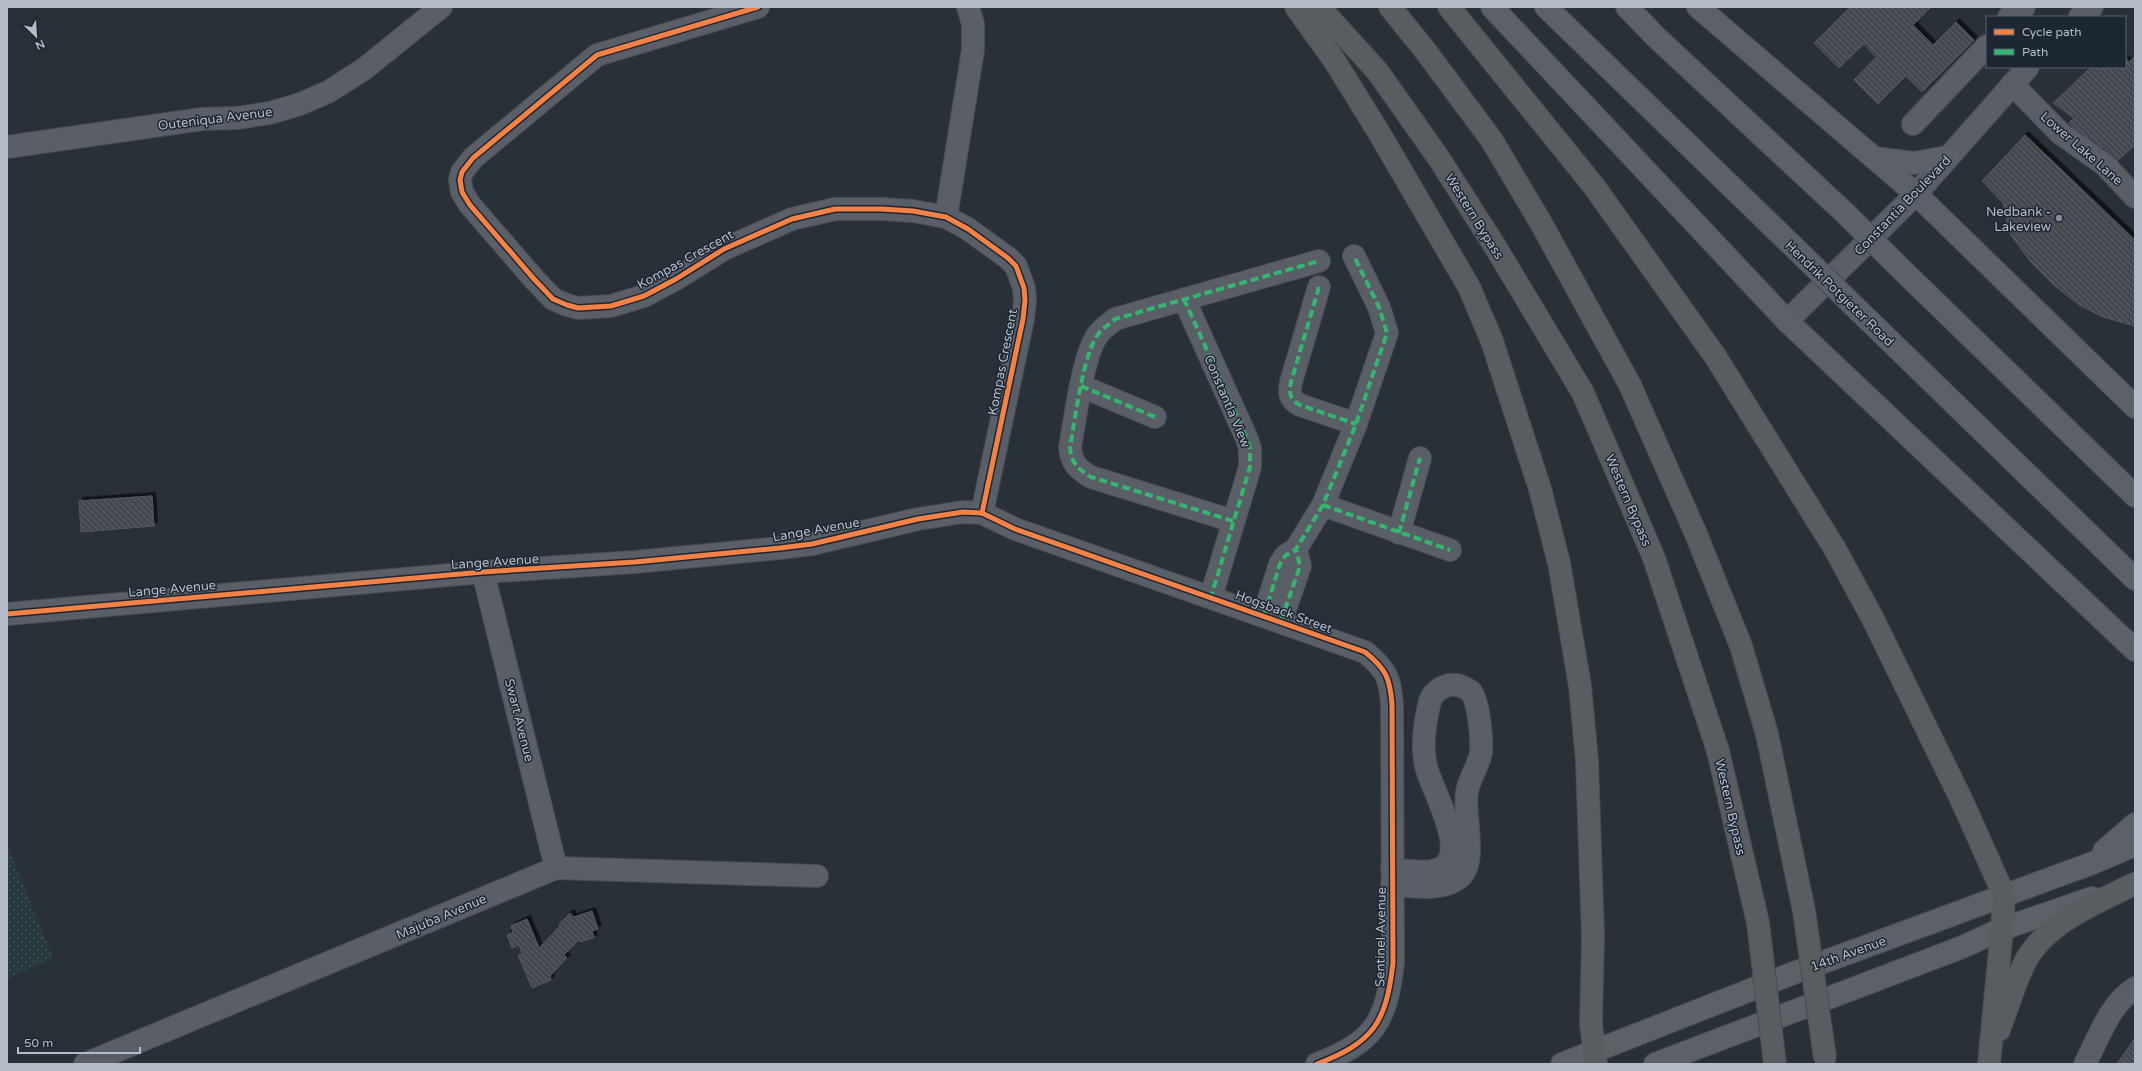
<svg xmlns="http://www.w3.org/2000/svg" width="2142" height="1071" viewBox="0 0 2142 1071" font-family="'Varela Round',sans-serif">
	<defs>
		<pattern id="grass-dots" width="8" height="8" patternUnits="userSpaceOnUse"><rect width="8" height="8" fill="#273a3e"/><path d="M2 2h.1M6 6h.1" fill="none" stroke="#445559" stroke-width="1.8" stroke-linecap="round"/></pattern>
		<pattern id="building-back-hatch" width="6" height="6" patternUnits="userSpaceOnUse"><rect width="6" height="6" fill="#444950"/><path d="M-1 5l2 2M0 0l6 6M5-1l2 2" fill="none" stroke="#5d6168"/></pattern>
		<filter id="shadow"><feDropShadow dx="3.5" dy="-3.5" stdDeviation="0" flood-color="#0009"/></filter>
	</defs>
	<rect width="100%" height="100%" fill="#2a3038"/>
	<path fill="url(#grass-dots)" d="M7 844 53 958 7 979Z"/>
	<g fill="url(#building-back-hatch)" stroke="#52575f" filter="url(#shadow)">
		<path d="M1850 7H1931L1913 25 1933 45 1956 22 1974 40 1922 92 1906 76 1878 104 1854 80 1876 57 1864 44 1839 68 1814 43Z"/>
		<path d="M2135 56V145L2117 161 2103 147 2097 152 2069 123 2074 118 2053 103 2091 67H2125V59L2129 62Z"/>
		<path d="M2025 135 2135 240V326L2103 317 2079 305 2055 286 2030 261 2010 234 2003 203 1982 181Z"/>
		<path d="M152 496 154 526 81 532 79 501Z"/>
		<path d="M592 911 598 929 592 931 594 938 580 942V939L564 955 567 958 550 976 551 980 532 988 518 955 522 954 519 945 512 948 507 935 513 932 511 926 527 919 539 948 560 926 559 924 570 913 574 917Z"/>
		<path d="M2135 1038V1064H2117Z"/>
	</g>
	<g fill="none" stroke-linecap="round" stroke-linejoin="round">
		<defs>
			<g id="minor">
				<path d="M758 7 597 55 473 158 462 172 460 180 462 192 470 205 534 279 553 299 567 305 578 308 611 306 644 296 676 279 724 249 792 219 835 209H882L913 211 946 217 968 229 1008 258 1016 266 1024 288 1025 300 1023 319 982 513"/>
				<path d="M2009 17 2024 7"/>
				<path d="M2080 17 2092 7"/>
				<path d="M2012 84 2060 133 2105 165 2135 197"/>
				<path d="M1913 124 1987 46"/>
				<path d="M7 147 202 119 237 118 270 113 300 104 328 92 364 69 441 7"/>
				<path d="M946 217 973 50V24L968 7"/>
				<path d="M1319 287 1291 382C1289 393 1289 399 1300 405L1356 424"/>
				<path d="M1184 299 1247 439 1250 449V467L1211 597"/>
				<path d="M1787 321 1916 194 2028 67"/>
				<path d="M1081 386 1155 417"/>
				<path d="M1323 505 1450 550"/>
				<path d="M1233 521 1091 477C1078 469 1071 463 1070 447 1075 421 1083 352 1099 333 1103 328 1110 324 1115 319L1319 261"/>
				<path d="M1399 533 1420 458"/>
				<path d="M483 572 556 868"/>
				<path d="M7 614 483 572 635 562 780 548 812 544 918 519 963 512 982 513 1015 529 1365 652C1386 669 1390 678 1392 704L1393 963C1386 1024 1373 1042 1317 1064"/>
				<path d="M1264 615 1280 564 1285 556 1296 549 1323 505 1356 424 1387 333 1379 307 1354 256"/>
				<path d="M1281 621 1300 566 1296 549"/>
				<path d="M1392 869C1404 870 1419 873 1431 871 1478 865 1431 790 1426 766 1421 745 1425 721 1430 701 1433 691 1446 683 1456 685 1460 685 1467 689 1470 691 1479 698 1482 741 1481 752 1479 766 1469 778 1467 792 1463 815 1478 862 1460 877 1443 892 1412 886 1392 885"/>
				<path d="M85 1064 556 868 817 876"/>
				<path d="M2085 1064C2099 1037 2109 1005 2135 988"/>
			</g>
			<g id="major">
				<path d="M1492 7 1787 321 2135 650"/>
				<path d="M1546 7 1803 256"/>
				<path d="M1627 7 1656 37 1846 214"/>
				<path d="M1698 7 1916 194 2135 407"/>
				<path d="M1874 158 1914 163 1948 157"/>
				<path d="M1899 267 2135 496"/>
				<path d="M1858 310 2135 579"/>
				<path d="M2104 851 2135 824"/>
				<path d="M1562 1064 1791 974 2090 864 2135 845"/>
				<path d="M1655 1064 1960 948 2002 929 2092 898"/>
			</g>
			<g id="highway">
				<path d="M1296 7 1334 60 1378 131 1469 287 1492 341 1540 489 1559 563 1580 686 1587 761 1593 936 1591 1024 1596 1064"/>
				<path d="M1319 7 1378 72 1440 160 1496 248 1583 393 1654 558 1718 751 1758 923"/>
				<path d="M1390 7 1424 49 1491 139 1541 223 1630 385 1696 534 1741 646 1767 734 1804 911"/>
				<path d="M1449 7 1593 185 1715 356 1835 549 1873 619 1962 801 2004 895 2002 929 1989 1064"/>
				<path d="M1999 1030C2007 1009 2014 985 2024 964 2044 923 2096 903 2134 884"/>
			</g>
		</defs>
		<use href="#minor" stroke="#484c53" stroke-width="24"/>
		<use href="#major" stroke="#484c55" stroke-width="24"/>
		<use href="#highway" stroke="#474c53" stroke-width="24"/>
		<use href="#minor" stroke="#5a5e66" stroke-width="22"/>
		<use href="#major" stroke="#5c6168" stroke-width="22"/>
		<use href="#highway" stroke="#5a5d60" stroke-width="22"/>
		<defs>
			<g id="major-bridge">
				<path d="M1846 214 1899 267"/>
				<path d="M1803 256 1858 310"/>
			</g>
			<g id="highway-bridge">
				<path d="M1804 911 1825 1058"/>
				<path d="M1758 923 1775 1064"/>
			</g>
		</defs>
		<use href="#major-bridge" stroke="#484c55" stroke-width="24" stroke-linecap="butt"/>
		<use href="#highway-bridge" stroke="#474c53" stroke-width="24" stroke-linecap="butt"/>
		<use href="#major-bridge" stroke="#5c6168" stroke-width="22"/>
		<use href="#highway-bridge" stroke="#5a5d60" stroke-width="22"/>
		<g stroke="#33b770" stroke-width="4" stroke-dasharray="8 4" stroke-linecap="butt">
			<path d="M1319 287 1291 382C1289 393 1289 399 1300 405L1356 424"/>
			<path d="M1184 299 1247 439 1250 449V467L1211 597"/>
			<path d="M1081 386 1155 417"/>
			<path d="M1323 505 1450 550"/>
			<path d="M1233 521 1091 477C1078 469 1071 463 1070 447 1075 421 1083 352 1099 333 1103 328 1110 324 1115 319L1319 261"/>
			<path d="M1399 533 1420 458"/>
			<path d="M1264 615 1280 564 1285 556 1296 549 1323 505 1356 424 1387 333 1379 307 1354 256"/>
			<path d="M1281 621 1300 566 1296 549"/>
		</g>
		<defs>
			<g id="cycleway">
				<path d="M758 7 597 55 473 158 462 172 460 180 462 192 470 205 534 279 553 299 567 305 578 308 611 306 644 296 676 279 724 249 792 219 835 209H882L913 211 946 217 968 229 1008 258 1016 266 1024 288 1025 300 1023 319 982 513"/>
				<path d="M7 614 483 572 635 562 780 548 812 544 918 519 963 512 982 513 1015 529 1365 652C1386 669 1390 678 1392 704L1393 963C1386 1024 1373 1042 1317 1064"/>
			</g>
		</defs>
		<use href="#cycleway" stroke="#1d2633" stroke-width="8"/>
		<use href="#cycleway" stroke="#f48246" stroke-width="5"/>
	</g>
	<circle fill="#848b96" stroke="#1d2633" stroke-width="1.5" cx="2059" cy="218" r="4"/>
	<g text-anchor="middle" stroke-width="3" stroke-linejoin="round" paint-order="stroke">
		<g font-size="13" fill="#b4bcc9" stroke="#1d2633">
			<text transform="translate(215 118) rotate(-7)" y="5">Outeniqua Avenue</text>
			<text transform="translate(2082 148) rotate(41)" y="5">Lower Lake Lane</text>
			<text transform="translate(1902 205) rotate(-46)" y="5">Constantia Boulevard</text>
			<text transform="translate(1475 216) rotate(58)" y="5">Western Bypass</text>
			<text transform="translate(685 259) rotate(-29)" y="5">Kompas Crescent</text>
			<text transform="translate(1840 293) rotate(44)" y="5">Hendrik Potgieter Road</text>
			<text transform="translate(1002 362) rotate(-79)" y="5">Kompas Crescent</text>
			<text transform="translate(1228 401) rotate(67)" y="5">Constantla View</text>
			<text transform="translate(1629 500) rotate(67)" y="5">Western Bypass</text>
			<text transform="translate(816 529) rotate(-10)" y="5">Lange Avenue</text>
			<text transform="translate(495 561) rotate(-4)" y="5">Lange Avenue</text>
			<text transform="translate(172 588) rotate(-5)" y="5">Lange Avenue</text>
			<text transform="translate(1284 611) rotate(20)" y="5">Hogsback Street</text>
			<text transform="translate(520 720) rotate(76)" y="5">Swart Avenue</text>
			<text transform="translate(1731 807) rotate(77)" y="5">Western Bypass</text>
			<text transform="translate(441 916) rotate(-23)" y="5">Majuba Avenue</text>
			<text transform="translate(1380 937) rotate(-89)" y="5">Sentinel Avenue</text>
			<text transform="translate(1848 953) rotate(-20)" y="5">14th Avenue</text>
		</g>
		<g font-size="13" fill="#b4bcc9" stroke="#1d2633" text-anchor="end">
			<text x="2051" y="216">Nedbank -<tspan x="2051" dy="15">Lakeview</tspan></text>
		</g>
	</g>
	<rect width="2142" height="1071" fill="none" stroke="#b4bcc9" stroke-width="16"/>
	<rect x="1986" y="16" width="140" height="52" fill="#1d2633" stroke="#59626f"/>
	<rect x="1994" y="29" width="20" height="6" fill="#f48246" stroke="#59626f"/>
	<text x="2022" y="36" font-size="12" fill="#b4bcc9">Cycle path</text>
	<rect x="1994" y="49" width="20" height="6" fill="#33b770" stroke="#59626f"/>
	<text x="2022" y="56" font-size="12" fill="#b4bcc9">Path</text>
	<g transform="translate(36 36) rotate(155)" stroke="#1d2633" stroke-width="3" paint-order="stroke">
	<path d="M0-3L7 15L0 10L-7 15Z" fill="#b4bcc9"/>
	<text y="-6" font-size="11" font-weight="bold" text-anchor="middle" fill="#b4bcc9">N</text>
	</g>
	<path d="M18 1047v6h122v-6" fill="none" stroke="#b4bcc9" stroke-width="2"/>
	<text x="24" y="1047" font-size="12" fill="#b4bcc9" stroke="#1d2633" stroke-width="3" paint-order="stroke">50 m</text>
</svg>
